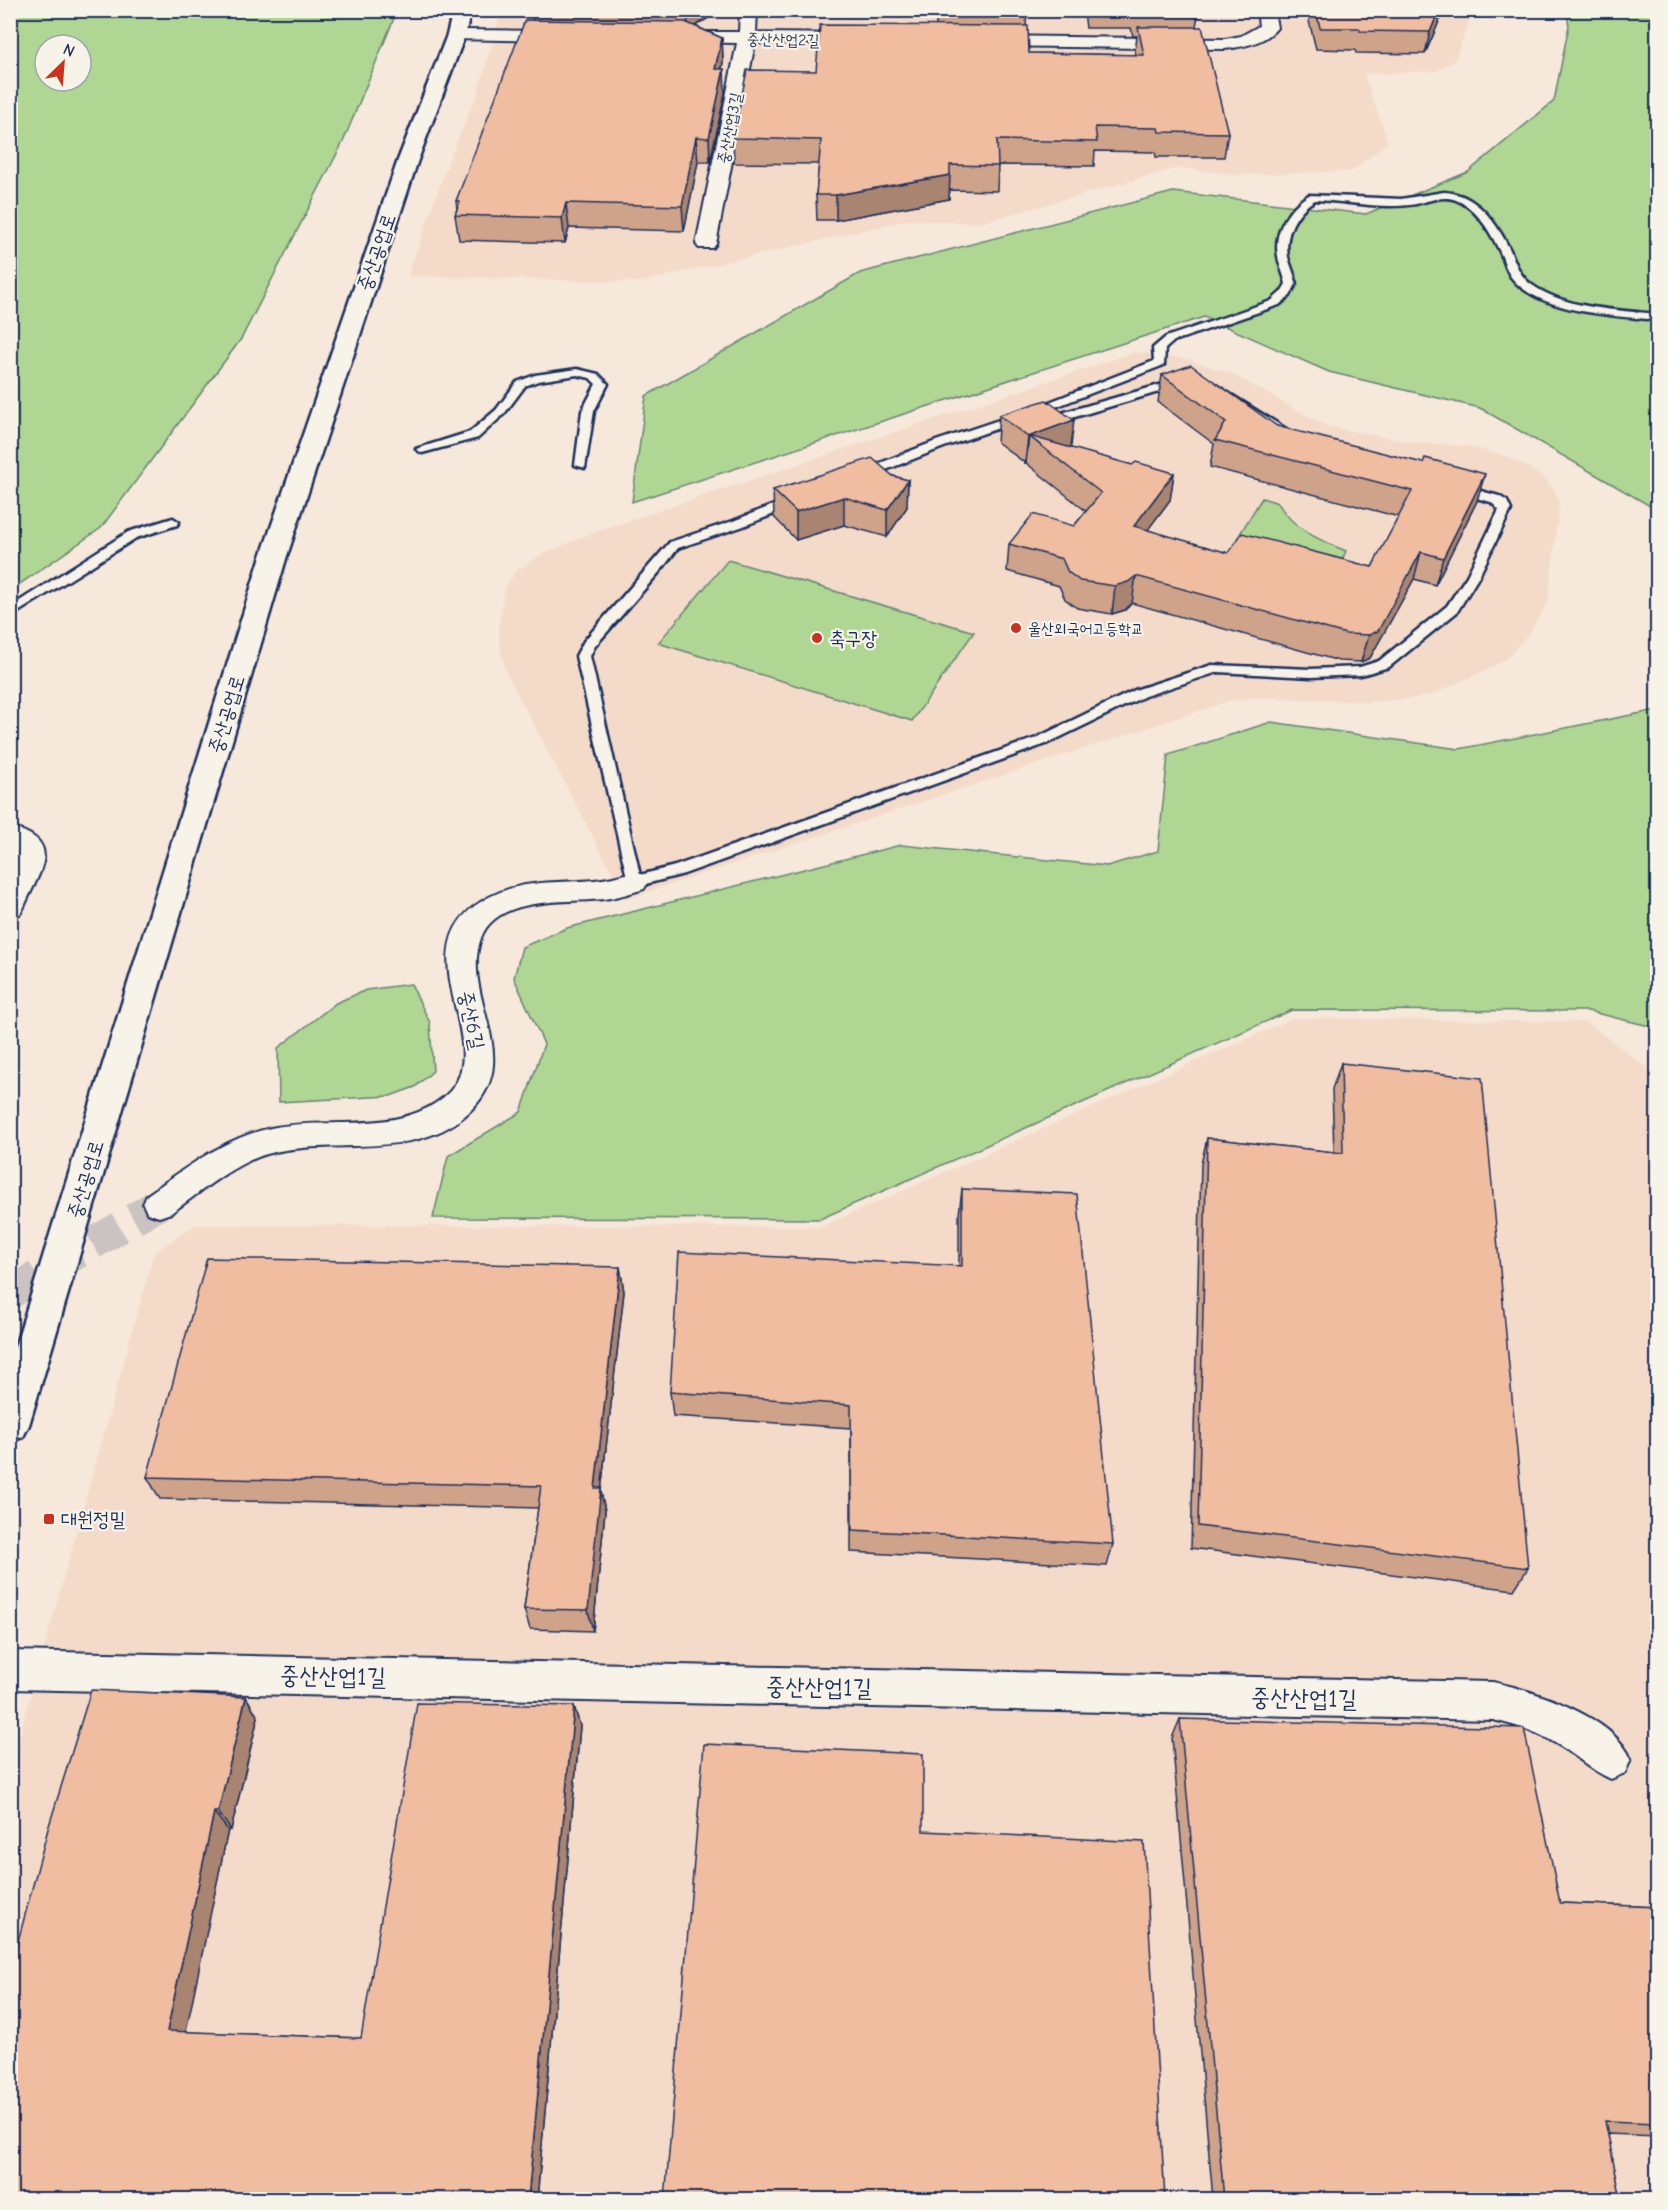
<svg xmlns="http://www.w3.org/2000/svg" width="1668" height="2210" viewBox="0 0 1668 2210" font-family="'Comic Neue','Poor Story',sans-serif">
	<rect width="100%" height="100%" fill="#f6e8da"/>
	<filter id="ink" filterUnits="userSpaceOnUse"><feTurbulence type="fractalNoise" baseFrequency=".0167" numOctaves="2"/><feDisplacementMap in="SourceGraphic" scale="12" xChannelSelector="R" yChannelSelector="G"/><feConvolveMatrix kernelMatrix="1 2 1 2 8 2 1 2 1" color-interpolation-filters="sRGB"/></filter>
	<g filter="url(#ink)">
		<g fill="#f4dbc9">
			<path d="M502 11H1473L1455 60 1437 71 1364 74 1388 142 1352 171 1239 175 1178 168 980 223 907 220 641 282 408 276 449 160 477 95Z"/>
			<path d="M1136 352 1187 359 1232 374 1326 426 1404 441 1471 447 1503 455 1525 465 1545 479 1556 493 1559 506 1548 602 1529 633 1507 658 1489 669 1431 695 1410 699 1367 702 1259 697 1229 701 626 899 506 672 500 648 499 623 505 588 516 571 541 555 592 533Z"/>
			<path d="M1294 1018 1586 1022 1657 1075V2199L11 2200V1767L154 1253 195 1225 821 1227Z"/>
		</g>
		<g fill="#afd692" stroke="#658278" stroke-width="1.5" fill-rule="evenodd">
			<path d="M11 10 397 11 343 142 241 339 101 528 11 590ZM45 45H81V81H45Z"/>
			<path d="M1566 11H1657V510L1480 408 1329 372 1204 317 632 502 646 396 860 273 1173 192 1366 214 1468 172 1554 101 1569 25Z"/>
			<path d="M1262 498 1278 503C1293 529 1319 540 1346 551L1340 565 1238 537Z"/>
			<path d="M728 560 974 632 912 721 658 643Z"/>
			<path d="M1657 710V1028L1588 1011 1292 1010 820 1219 433 1218 448 1156 521 1112 544 1044 514 978 522 947 567 928 901 845 1107 866 1158 851 1168 755 1271 722 1459 749Z"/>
			<path d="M411 984 430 1023 433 1071 415 1087 390 1096 279 1102 278 1048 336 1003 366 990Z"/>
		</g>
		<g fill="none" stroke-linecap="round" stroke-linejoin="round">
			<path stroke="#cac3c1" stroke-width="32" stroke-dasharray="32 16" stroke-linecap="butt" d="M10 1293 159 1204"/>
			<defs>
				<g id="service">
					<path d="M1444 192C1476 193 1497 223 1510 250 1516 263 1519 276 1532 285 1566 309 1617 310 1658 314V320C1616 316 1538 313 1511 277 1506 270 1504 260 1500 252 1491 233 1477 208 1456 200 1443 195 1429 201 1416 204 1383 210 1348 201 1315 200 1296 211 1284 234 1288 257 1290 266 1295 274 1296 284L1290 296 1279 305 1174 341 1165 349 1164 365 1045 411 1058 414 1177 380 1197 379 1214 384 1312 445 1499 496 1507 501 1511 510 1479 576 1457 612 1389 667 1361 675 1311 677 1218 672 1145 696 1046 744 684 874 634 887 629 886 576 656 584 641 670 542 733 521 936 441 1029 410 1154 361 1153 348 1166 337 1271 301 1281 292 1286 284C1284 274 1279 265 1278 256 1273 231 1289 207 1309 195L1401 199ZM1182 385 1206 388 1304 451 1491 502 1499 510 1467 576 1447 606 1379 661 1360 667 1311 669 1212 665 1135 690 1036 738 675 866 640 875 590 656 595 646 662 569 678 548 741 527 944 447 1034 416 1058 422Z"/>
					<path d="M577 369 598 374 608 384 594 411 585 468 575 465 582 411 596 384 590 378 577 375 538 381 525 386 504 414 478 438 422 453 416 449 470 432 496 410 517 382 535 375Z"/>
					<path d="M173 518 179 522 177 525 136 538 10 617V607L128 532Z"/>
				</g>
				<g id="minor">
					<path d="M740 10H757L756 33 860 34 869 39 860 44 755 43 716 244 713 248H699L696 244 737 43 679 42 670 37 679 32H739Z"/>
					<path d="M1257 10H1274L1277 28C1265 43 1243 47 1225 49L985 46 976 41 985 36 1225 39 1241 36 1259 26Z"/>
					<path d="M456 30 563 31 572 36 563 41 450 39 447 35 450 31Z"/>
					<path d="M10 827C65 841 40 870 24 907L20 914 10 917V872L16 851 10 847Z"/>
					<path d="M634 872 644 875 648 882 644 889C631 893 618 897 604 899 569 903 496 895 481 938 460 998 527 1058 469 1112 415 1163 332 1136 267 1154 232 1164 200 1193 171 1213L159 1217 147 1213 143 1204 147 1195C186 1168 224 1138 271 1128 326 1116 401 1136 446 1095 503 1044 387 938 500 892 530 880 562 883 594 880 608 879 621 875 634 872Z"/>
					<path d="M10 1651 1493 1682C1535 1691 1614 1717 1631 1759L1625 1773 1611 1779C1590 1770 1575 1754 1555 1743 1536 1731 1515 1725 1493 1720L10 1689Z"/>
				</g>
				<path id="tertiary" d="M453 10H471L465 35 418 160 286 559 29 1425 23 1437 10 1441V1363L260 559 398 160 447 35Z"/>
			</defs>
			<use href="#service" stroke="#1b2f5e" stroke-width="5"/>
			<use href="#minor" stroke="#1b2f5e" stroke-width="4"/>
			<use href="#tertiary" stroke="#1b2f5e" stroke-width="5"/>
			<use href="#service" fill="#f7f3e8" fill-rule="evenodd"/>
			<use href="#minor" fill="#f7f3e8" fill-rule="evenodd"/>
			<use href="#tertiary" fill="#f7f3e8" fill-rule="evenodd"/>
		</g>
		<g fill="#cea38a" stroke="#1b2f5e" stroke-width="1.5">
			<path d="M523 10H722L695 26 722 38 723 62 722 69 725 93 710 162H698L684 231 569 228 565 243 459 240 455 215 457 209 456 201 533 20 532 14H523Z"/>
			<path d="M936 10H1027L1026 26 1029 53 1136 55 1135 50 1137 36H1133L1131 28H1086L1084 12 1041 10H1197L1198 15 1196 27 1228 133 1224 157H1156L1155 152 1095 151 1094 166 998 165 997 191 949 190V199L836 220H817L816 195 819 164 734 163 733 138 936 25Z"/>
			<path d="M1309 10H1444L1425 54 1356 53 1355 50 1316 49 1308 17Z"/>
			<path d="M1162 375 1277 426 1477 501 1435 585 1414 579 1370 658 1361 662 1339 661 1132 603 1125 610 1112 614 1077 608 1065 599 1059 586 1007 571 1009 544 1074 526 1086 511 1026 463H1025L997 442 999 415 1071 447 1070 448 1132 465 1174 473 1170 500 1147 530 1228 553 1372 567 1399 517 1210 467 1214 444 1158 402Z"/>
			<path d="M893 476 908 480 907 507 887 537 844 525 796 540 774 517 773 490Z"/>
			<path d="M1341 1063 1528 1568 1514 1590 1191 1548 1201 1164 1207 1138 1334 1152 1332 1089Z"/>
			<path d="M962 1189 1113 1544 1107 1566 851 1552V1428L673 1416 670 1392 959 1266V1214Z"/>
			<path d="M620 1267 624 1292 601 1491 605 1511 593 1631 530 1629 524 1609 538 1508 160 1499 147 1477Z"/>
			<path d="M246 1697 258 1717 231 1830H228L185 2032 361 2038 574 1706 580 1726 537 2199H10Z"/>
			<path d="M1180 1719 1560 1903 1658 1907V2136L1607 2134 1621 2199H1213L1172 1738Z"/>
		</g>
		<g fill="#a88471" stroke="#1b2f5e" stroke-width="1.5">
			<path d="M687 10H722L688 30Z"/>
			<path d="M1439 10H1444L1425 54 1430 32Z"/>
			<path d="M722 38 723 62 716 93 715 69Z"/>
			<path d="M724 69 725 93 710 162 709 138Z"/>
			<path d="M696 137 698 162 684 231 682 206Z"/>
			<path d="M950 175 949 199 836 220V195Z"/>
			<path d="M566 203 569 228 565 243 562 218Z"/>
			<path d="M1074 420 1071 447 1051 454 1029 436 1026 463H1025L1028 437Z"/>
			<path d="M1174 473 1170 500 1130 554 1134 526Z"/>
			<path d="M1485 474 1477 501 1435 585 1443 558Z"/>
			<path d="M908 480 907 507 887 537V510Z"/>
			<path d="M844 497V525L796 540V512Z"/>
			<path d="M1421 552 1414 579 1370 658 1361 662 1369 635Z"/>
			<path d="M1136 576 1132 603 1125 610 1112 614 1115 586Z"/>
			<path d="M620 1267 624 1292 601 1491 605 1511 593 1631 588 1610 595 1488Z"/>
			<path d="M246 1697 258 1717 231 1830 218 1812Z"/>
			<path d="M574 1706 580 1726 537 2199H528Z"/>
			<path d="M214 1812 228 1830 183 2046 167 2031Z"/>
		</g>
		<g fill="#f0bda1" stroke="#1b2f5e" stroke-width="1.5">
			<path d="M937 10H1027V13L937 12Z"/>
			<path d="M1134 10H1197L1198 15 1135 14Z"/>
			<path d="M1316 10H1439L1430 32 1360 31 1359 28H1320Z"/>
			<path d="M525 20 685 22 722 38 715 69H724L709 138 696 137 682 206 566 203 562 218 455 215 460 201H456Z"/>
			<path d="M820 25 1028 26 1029 53 1144 55 1138 27H1202L1228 133 1159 132 1158 128 1095 127 1097 142 997 140 998 166 950 165V175L836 195H816L821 140 733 138 747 70 816 71Z"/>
			<path d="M1191 365 1277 426 1423 463 1425 458 1485 474 1443 558 1421 552 1378 631 1369 635 1346 634 1136 576 1128 582 1115 586 1080 581 1068 572 1062 559 1009 544 1033 514 1074 526 1101 493 1029 436 1132 465 1136 462 1174 473 1134 526 1228 553 1242 533 1372 567 1412 491 1215 440 1226 422 1162 375Z"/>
			<path d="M1046 400 1074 420 1028 437 999 415Z"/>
			<path d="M872 458 893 476 908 480 887 510 844 497 796 512 773 490Z"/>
			<path d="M1341 1063 1482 1078 1528 1568 1198 1526 1207 1138 1343 1153Z"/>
			<path d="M962 1189 1077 1194 1113 1544 852 1530 851 1405 670 1392 679 1252 962 1266Z"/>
			<path d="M207 1258 620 1267 595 1488H601L588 1610 524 1609 541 1486 147 1477Z"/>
			<path d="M91 1690 246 1697 218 1812H214L167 2031 361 2038 417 1703 574 1706 528 2199H10V1971L48 1829Z"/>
			<path d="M1180 1719 1524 1728 1560 1903 1658 1907V2123L1605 2121 1621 2199H1224Z"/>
			<path d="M704 1744 923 1754V1831L1144 1842 1165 2199H665Z"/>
		</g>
	</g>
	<g fill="#c8321e" stroke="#f7f3e8" stroke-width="2">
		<circle cx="1016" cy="628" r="6"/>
		<circle cx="817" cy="638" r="6"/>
		<rect x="43" y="1513" width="12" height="12" rx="3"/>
	</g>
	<g text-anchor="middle" stroke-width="4.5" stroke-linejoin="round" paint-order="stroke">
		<g font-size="16" fill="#1b2f5e" stroke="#f7f3e8">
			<text transform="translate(783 39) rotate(1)" y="6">중산산업2길</text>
			<text transform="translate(729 128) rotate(-79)" y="6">중산산업3길</text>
		</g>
		<g font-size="16" fill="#1b2f5e" stroke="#f7f3e8" text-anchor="start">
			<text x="1028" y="634">울산외국어고등학교</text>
		</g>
		<g font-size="20" fill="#1b2f5e" stroke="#f7f3e8">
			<text transform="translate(376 252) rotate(-71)" y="7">중산공업로</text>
			<text transform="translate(226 714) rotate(-73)" y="7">중산공업로</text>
			<text transform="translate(472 1020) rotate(78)" y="7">중산6길</text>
			<text transform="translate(85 1179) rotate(-73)" y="7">중산공업로</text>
		</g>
		<g font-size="20" fill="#1b2f5e" stroke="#f7f3e8" text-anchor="start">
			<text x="829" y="645">축구장</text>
			<text x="61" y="1526">대원정밀</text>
		</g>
		<g font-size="24" fill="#1b2f5e" stroke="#f7f3e8">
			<text transform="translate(333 1676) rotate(1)" y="8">중산산업1길</text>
			<text transform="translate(819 1687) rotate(1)" y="8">중산산업1길</text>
			<text transform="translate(1304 1698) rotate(1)" y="8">중산산업1길</text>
		</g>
	</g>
	<rect width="1668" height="2210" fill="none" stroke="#f7f3e8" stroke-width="36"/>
	<rect x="18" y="18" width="1632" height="2174" fill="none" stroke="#1b2f5e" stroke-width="2" filter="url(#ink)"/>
	<g transform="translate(63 63) rotate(25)"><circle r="28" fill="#f7f3e8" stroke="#9fa5b1" stroke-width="1.5"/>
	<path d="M0-4.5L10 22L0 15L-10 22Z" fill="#c8321e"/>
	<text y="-9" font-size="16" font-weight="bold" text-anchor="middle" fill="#1b2f5e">N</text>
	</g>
</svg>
